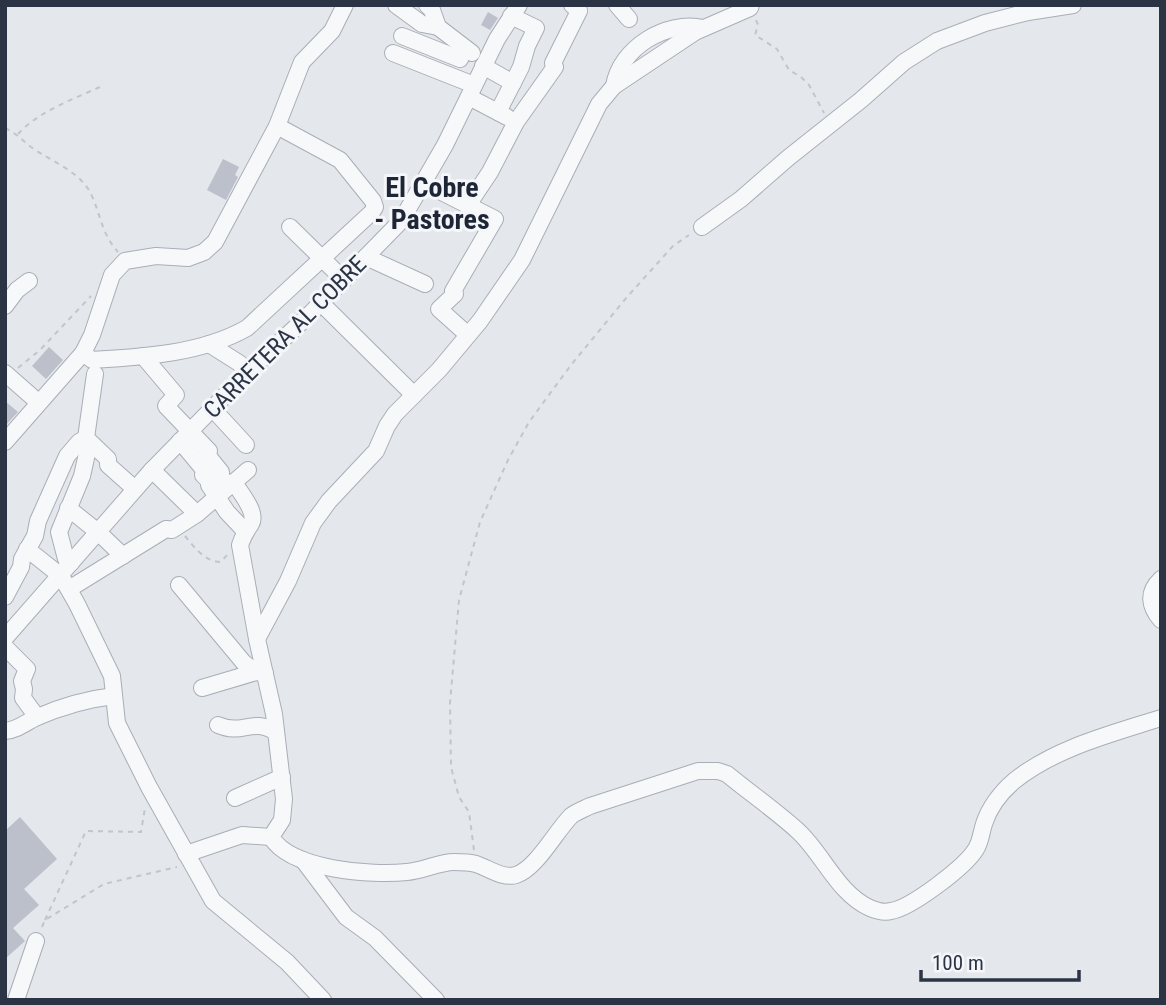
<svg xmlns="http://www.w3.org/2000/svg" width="1166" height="1005" viewBox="0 0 1166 1005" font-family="'Roboto Condensed',sans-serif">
	<rect width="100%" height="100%" fill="#e4e7ec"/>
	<g fill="#bbc0ca">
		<path d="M488 12 498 18 490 30 481 25Z"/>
		<path d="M223 159 239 167 235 175 238 177 226 200 207 190Z"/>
		<path d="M49 347 63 360 46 379 32 366Z"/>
		<path d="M5 401 18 412 5 426Z"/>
		<path d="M20 817 57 859 24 889 39 905 13 928 25 941 5 959V831Z"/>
	</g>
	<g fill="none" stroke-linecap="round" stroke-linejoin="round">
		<defs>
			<g id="minor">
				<path d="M396 5 422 24 438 27 432 10 427 5"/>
				<path d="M617 5 629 19"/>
				<path d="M438 27 472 53"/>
				<path d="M402 36 460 59 465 48"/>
				<path d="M393 53 474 85"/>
				<path d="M483 66 513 83"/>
				<path d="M614 86C620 48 666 20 703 28"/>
				<path d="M469 97 507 117"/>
				<path d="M498 112 521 67 527 46 536 28 511 16"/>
				<path d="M424 183 495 219 453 291 455 294 439 309 468 335"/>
				<path d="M468 205 490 172 516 122 555 67 553 63 579 11 572 5"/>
				<path d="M290 227 344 280"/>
				<path d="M702 227 741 199 788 158 861 100 904 62 937 41 985 23 1028 12 1073 5"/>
				<path d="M366 257 425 284"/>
				<path d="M321 303 414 395"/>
				<path d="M5 306 17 290 29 281"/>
				<path d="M209 344 239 363 248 372"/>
				<path d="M83 353 92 360C143 357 201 354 247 328L372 212 375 207 373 201 340 160 277 126"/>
				<path d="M143 356 176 395 166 406 209 451 208 456 221 472V477L229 486"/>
				<path d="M5 373 38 402"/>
				<path d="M212 408 246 445"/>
				<path d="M86 438 108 459V465L135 489"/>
				<path d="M180 441 204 470 203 475 209 481V485L227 512 245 531"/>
				<path d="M5 442 83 353 92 335 112 275 125 261 156 256 188 258 204 252 215 242 277 126 302 62 332 31 345 5"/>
				<path d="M152 470 197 514"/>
				<path d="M234 482C240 493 258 512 251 524 246 531 243 536 240 545L257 639"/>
				<path d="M68 508 98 532 123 556"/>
				<path d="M27 549 61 576 77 604 112 676 117 723 149 787 213 901 287 962 323 1000"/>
				<path d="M71 563 66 559 59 532 82 476 88 449 86 438"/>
				<path d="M1161 579C1147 592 1149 606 1161 620"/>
				<path d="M179 585 244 663 256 672 265 673"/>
				<path d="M69 589 166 529 172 530 197 514 248 470"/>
				<path d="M5 597 21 567 22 559 35 536 38 521 67 456 79 442 86 438 95 374"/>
				<path d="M5 638 152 470 248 372 312 312 401 221 445 145 497 39 519 5"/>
				<path d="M5 647 27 669 22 681 24 689 23 698 37 717"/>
				<path d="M202 688 256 672"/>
				<path d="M218 725C244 736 251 717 276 732"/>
				<path d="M5 731C17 730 25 723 35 718 60 707 87 699 114 696"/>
				<path d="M235 798 282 777"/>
				<path d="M271 837C291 870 372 876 407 872 423 871 439 862 454 862 461 862 469 862 476 864 488 868 503 879 516 875 536 869 556 831 571 816 576 812 584 809 590 806L698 771H718L727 774C750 793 776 811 798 831 823 854 838 894 870 908 877 911 884 913 891 911 911 908 965 867 976 849 981 841 981 833 984 824 989 808 1001 792 1014 781 1055 748 1111 734 1161 718"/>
				<path d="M186 854 242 835 271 837 282 820 284 799 274 714 257 639 288 581 313 523 329 501 376 451 387 426 395 414 439 370 480 321 522 260 599 104 614 86 695 32 750 8 751 5"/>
				<path d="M303 860 346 917 375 938 436 1000"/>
				<path d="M16 1000 36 941"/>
			</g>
		</defs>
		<use href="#minor" stroke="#a9aeb7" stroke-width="18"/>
		<g stroke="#c2c5cb" stroke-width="2" stroke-dasharray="5 5" stroke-linecap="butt">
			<path d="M756 20 758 25 755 35 777 49 789 70 801 77 809 85 824 113"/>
			<path d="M5 128C16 133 22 140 31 147 50 161 80 171 91 194 101 215 101 233 118 252"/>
			<path d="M18 134C39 111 74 99 102 86"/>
			<path d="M18 368 40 350 91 296"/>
			<path d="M185 536C194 547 205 562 221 562L228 554"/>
			<path d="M474 850 469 812 459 797 451 767 450 703 459 600 480 522 508 460 529 422 571 365 627 297 673 246 689 235"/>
			<path d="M45 920 86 831 141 832 145 808"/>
			<path d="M42 927 45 920 104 884 177 867"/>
		</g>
		<use href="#minor" stroke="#f7f8fa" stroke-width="16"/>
	</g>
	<g text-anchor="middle" stroke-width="6" stroke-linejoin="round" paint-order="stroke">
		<g font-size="24" fill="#2b3445" stroke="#f4f6f9">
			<text transform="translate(285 337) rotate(-45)" y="8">CARRETERA AL COBRE</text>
		</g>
		<g font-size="28" font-weight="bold" fill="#1d2536" stroke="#f4f6f9">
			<text x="432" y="197">El Cobre<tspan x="432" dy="32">- Pastores</tspan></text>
		</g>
	</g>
	<rect width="1166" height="1005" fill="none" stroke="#2b3445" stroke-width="14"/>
	<path d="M921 970v10h158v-10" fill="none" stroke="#2b3445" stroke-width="3.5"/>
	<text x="932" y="970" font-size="21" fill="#2b3445" stroke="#f4f6f9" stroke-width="5" paint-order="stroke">100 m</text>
</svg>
